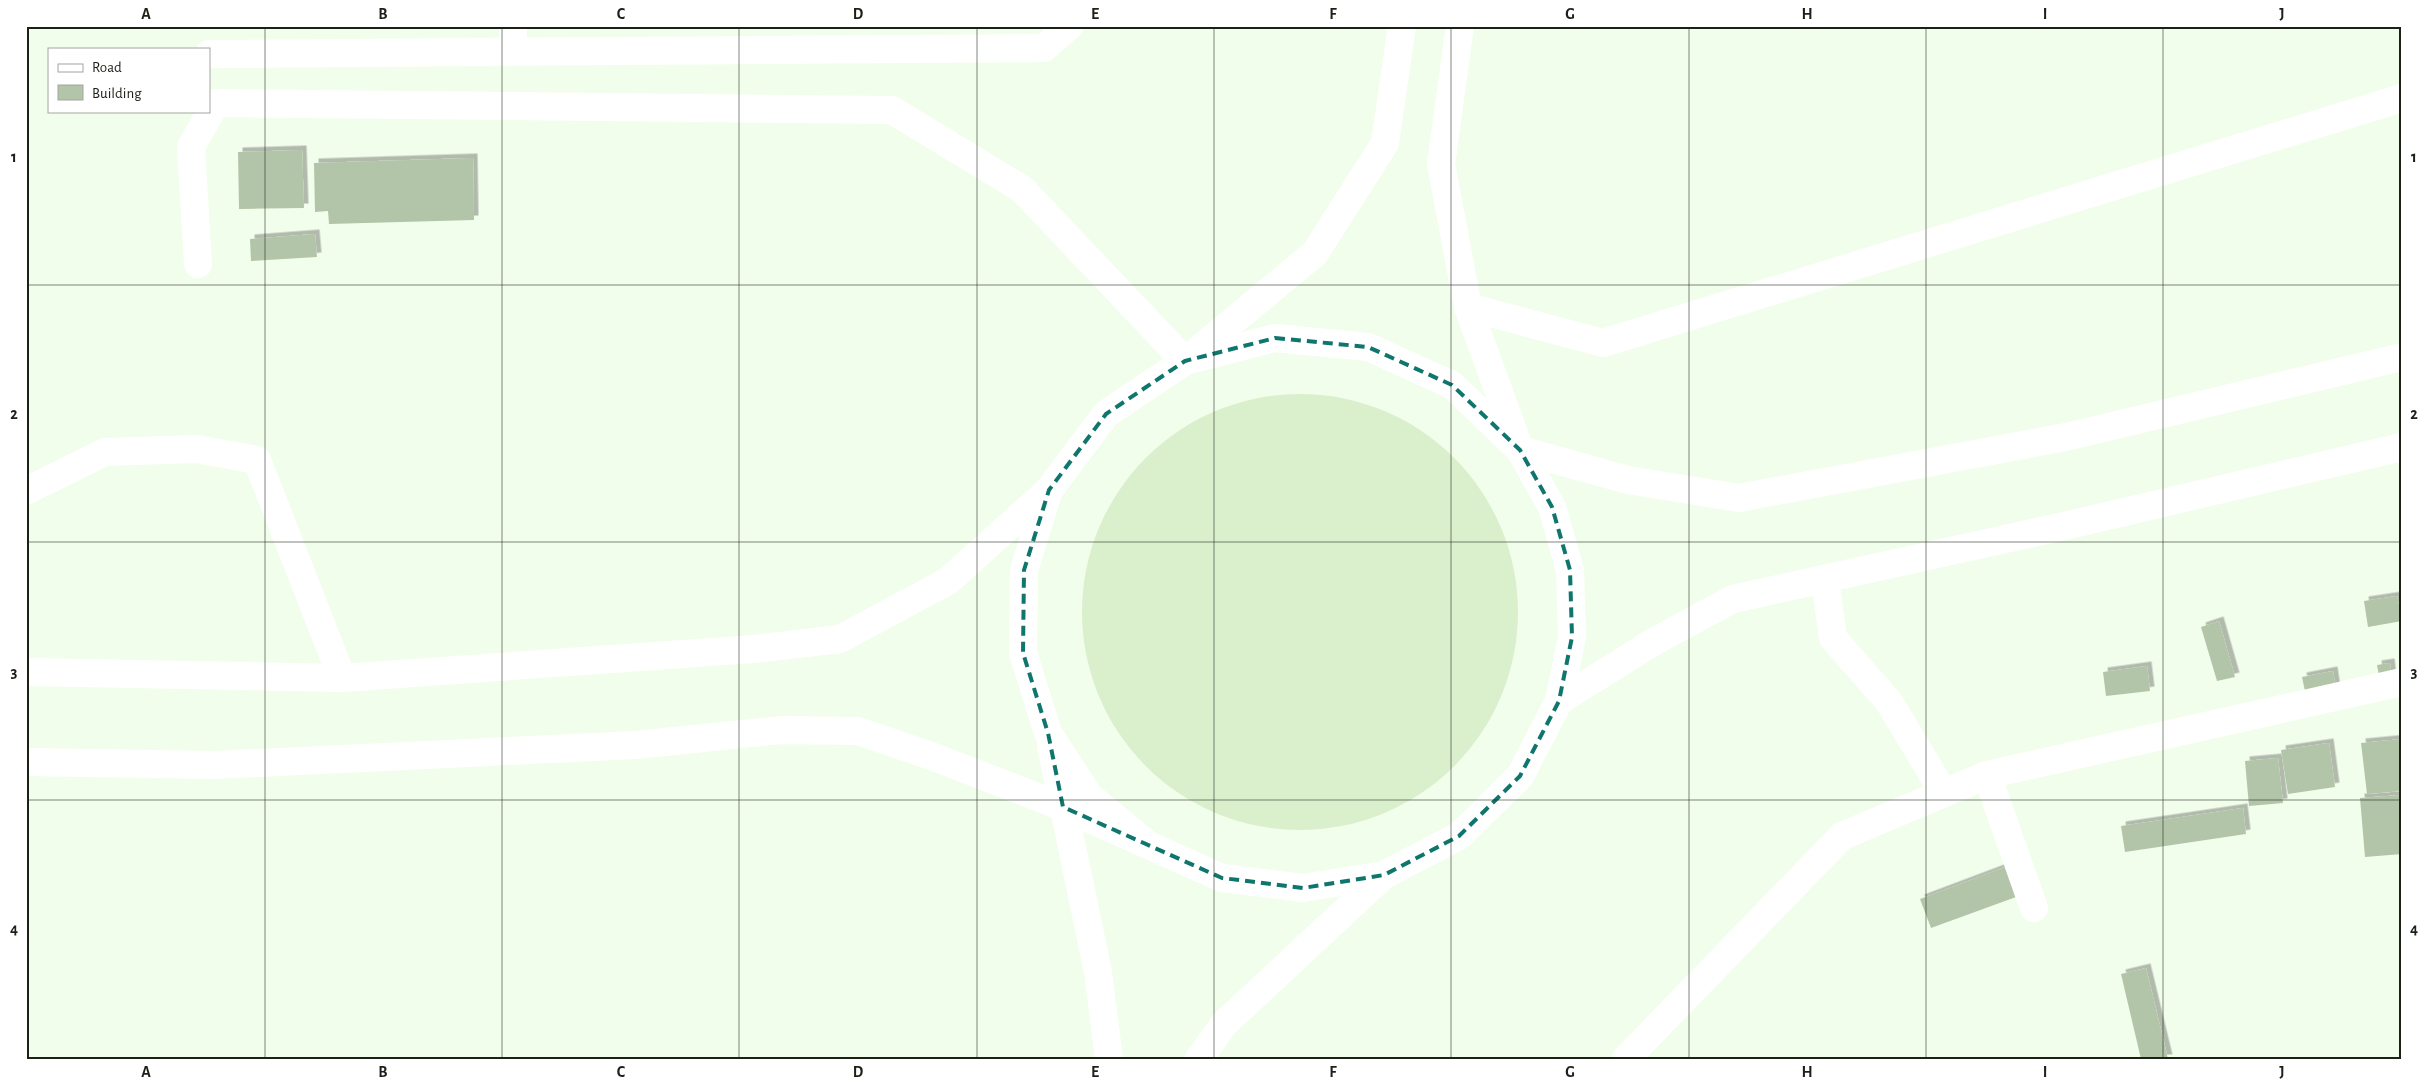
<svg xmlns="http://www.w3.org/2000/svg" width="2428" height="1085" viewBox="0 0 2428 1085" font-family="'Alegreya Sans',sans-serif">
	<defs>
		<filter id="shadow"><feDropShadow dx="4.5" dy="-4.5" stdDeviation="0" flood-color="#0004"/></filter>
	</defs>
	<rect width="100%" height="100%" fill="#f2feec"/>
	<circle fill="#daf0cd" cx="1300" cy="612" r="218"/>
	<g fill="#b2c5a8" filter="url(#shadow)">
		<path d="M302 150 304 208 239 209 238 152Z"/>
		<path d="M473 158 474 220 329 224 328 211 315 212 314 163Z"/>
		<path d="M315 234 317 257 251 261 250 239Z"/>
		<path d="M2397 596 2402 621 2368 627 2364 601Z"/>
		<path d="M2219 621 2235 677 2217 681 2201 627Z"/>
		<path d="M2390 663 2392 679 2380 681 2377 665Z"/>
		<path d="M2147 666 2150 691 2106 696 2103 672Z"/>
		<path d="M2333 671 2336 691 2306 696 2302 677Z"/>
		<path d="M2402 739V791L2367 794 2361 743Z"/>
		<path d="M2329 743 2335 787 2288 794 2281 750Z"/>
		<path d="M2278 758 2283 803 2249 806 2245 761Z"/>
		<path d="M2402 795V854L2365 857 2360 798Z"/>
		<path d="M2243 808 2246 834 2125 852 2121 826Z"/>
		<path d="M2005 867 2016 897 1931 928 1920 899Z"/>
		<path d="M2146 968 2168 1059H2141L2121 974Z"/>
	</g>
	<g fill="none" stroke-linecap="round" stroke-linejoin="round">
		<g stroke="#fff" stroke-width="28">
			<path d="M513 26V51"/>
			<path d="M209 54 1044 48 1069 26"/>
			<path d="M198 264 191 147 216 103 892 110 1022 189 1185 361"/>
			<path d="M1468 307 1603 343 2402 98"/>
			<path d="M26 491 105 452 196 449 257 460 342 678"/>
			<path d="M1825 579 1833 638 1889 702 1944 793"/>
			<path d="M1987 775 2034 908"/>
			<path d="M1626 1059 1842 836 1987 775 2402 682"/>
		</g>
		<g stroke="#fff" stroke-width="28">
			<path d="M1460 26 1441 164 1468 307 1520 450 1628 480 1739 498 2066 437 2402 357"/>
			<path d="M1190 357 1315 253 1385 143 1402 26"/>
			<path d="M26 672 342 678 754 649 840 639 948 581 1048 491"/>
			<path d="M1559 701 1655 641 1733 599 2073 524 2402 447"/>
			<path d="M1051 746 1098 972 1109 1059"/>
			<path d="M26 762 215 765 636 745 781 730 858 731 934 757 1063 807 1222 878 1303 888 1384 875 1459 836 1520 776 1559 701 1572 637 1570 570 1552 507 1520 450 1452 385 1368 347 1275 338 1185 361 1106 414 1049 490 1024 570 1023 653 1048 733 1089 796 1147 844"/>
			<path d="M1199 1059 1224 1024 1384 875"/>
		</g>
	</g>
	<path fill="none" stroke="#0f766e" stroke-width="4" stroke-dasharray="10 6" stroke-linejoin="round" d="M1275 338 1368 347 1452 385 1520 450 1552 507 1570 570 1572 637 1559 701 1520 776 1459 836 1384 875 1303 888 1222 878 1063 807 1048 733 1023 653 1024 570 1049 490 1106 414 1185 361Z"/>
	<path fill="none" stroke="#1b2117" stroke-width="1" stroke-opacity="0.55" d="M265 26V1059M502 26V1059M739 26V1059M977 26V1059M1214 26V1059M1451 26V1059M1689 26V1059M1926 26V1059M2163 26V1059M26 285H2402M26 542H2402M26 800H2402"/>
	<rect width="2428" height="1085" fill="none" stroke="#ffffff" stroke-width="55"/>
	<rect x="48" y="48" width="162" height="65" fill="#ffffff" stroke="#a4a6a2"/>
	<rect x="58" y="64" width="25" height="8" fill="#ffffff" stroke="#a4a6a2"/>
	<text x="92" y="72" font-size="15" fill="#1b2117">Road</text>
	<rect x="58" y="85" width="25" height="15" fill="#b2c5a8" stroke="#a4a6a2"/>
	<text x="92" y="98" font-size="15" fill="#1b2117">Building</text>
	<rect x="28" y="28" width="2372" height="1030" fill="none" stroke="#1b2117" stroke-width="2"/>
	<g font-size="16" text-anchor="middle" font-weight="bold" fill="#1b2117">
		<text x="146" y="19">A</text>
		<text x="383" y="19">B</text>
		<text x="621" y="19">C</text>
		<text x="858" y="19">D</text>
		<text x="1095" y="19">E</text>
		<text x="1333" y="19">F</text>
		<text x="1570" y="19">G</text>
		<text x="1807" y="19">H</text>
		<text x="2045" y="19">I</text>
		<text x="2282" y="19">J</text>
		<text x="14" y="162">1</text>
		<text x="2414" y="162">1</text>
		<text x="14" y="419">2</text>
		<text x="2414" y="419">2</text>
		<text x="14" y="677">3</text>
		<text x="2414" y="677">3</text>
		<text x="14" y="934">4</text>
		<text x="2414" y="934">4</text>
		<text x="146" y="1077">A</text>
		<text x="383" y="1077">B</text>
		<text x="621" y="1077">C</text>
		<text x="858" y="1077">D</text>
		<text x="1095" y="1077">E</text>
		<text x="1333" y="1077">F</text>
		<text x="1570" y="1077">G</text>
		<text x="1807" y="1077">H</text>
		<text x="2045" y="1077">I</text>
		<text x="2282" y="1077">J</text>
	</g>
</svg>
